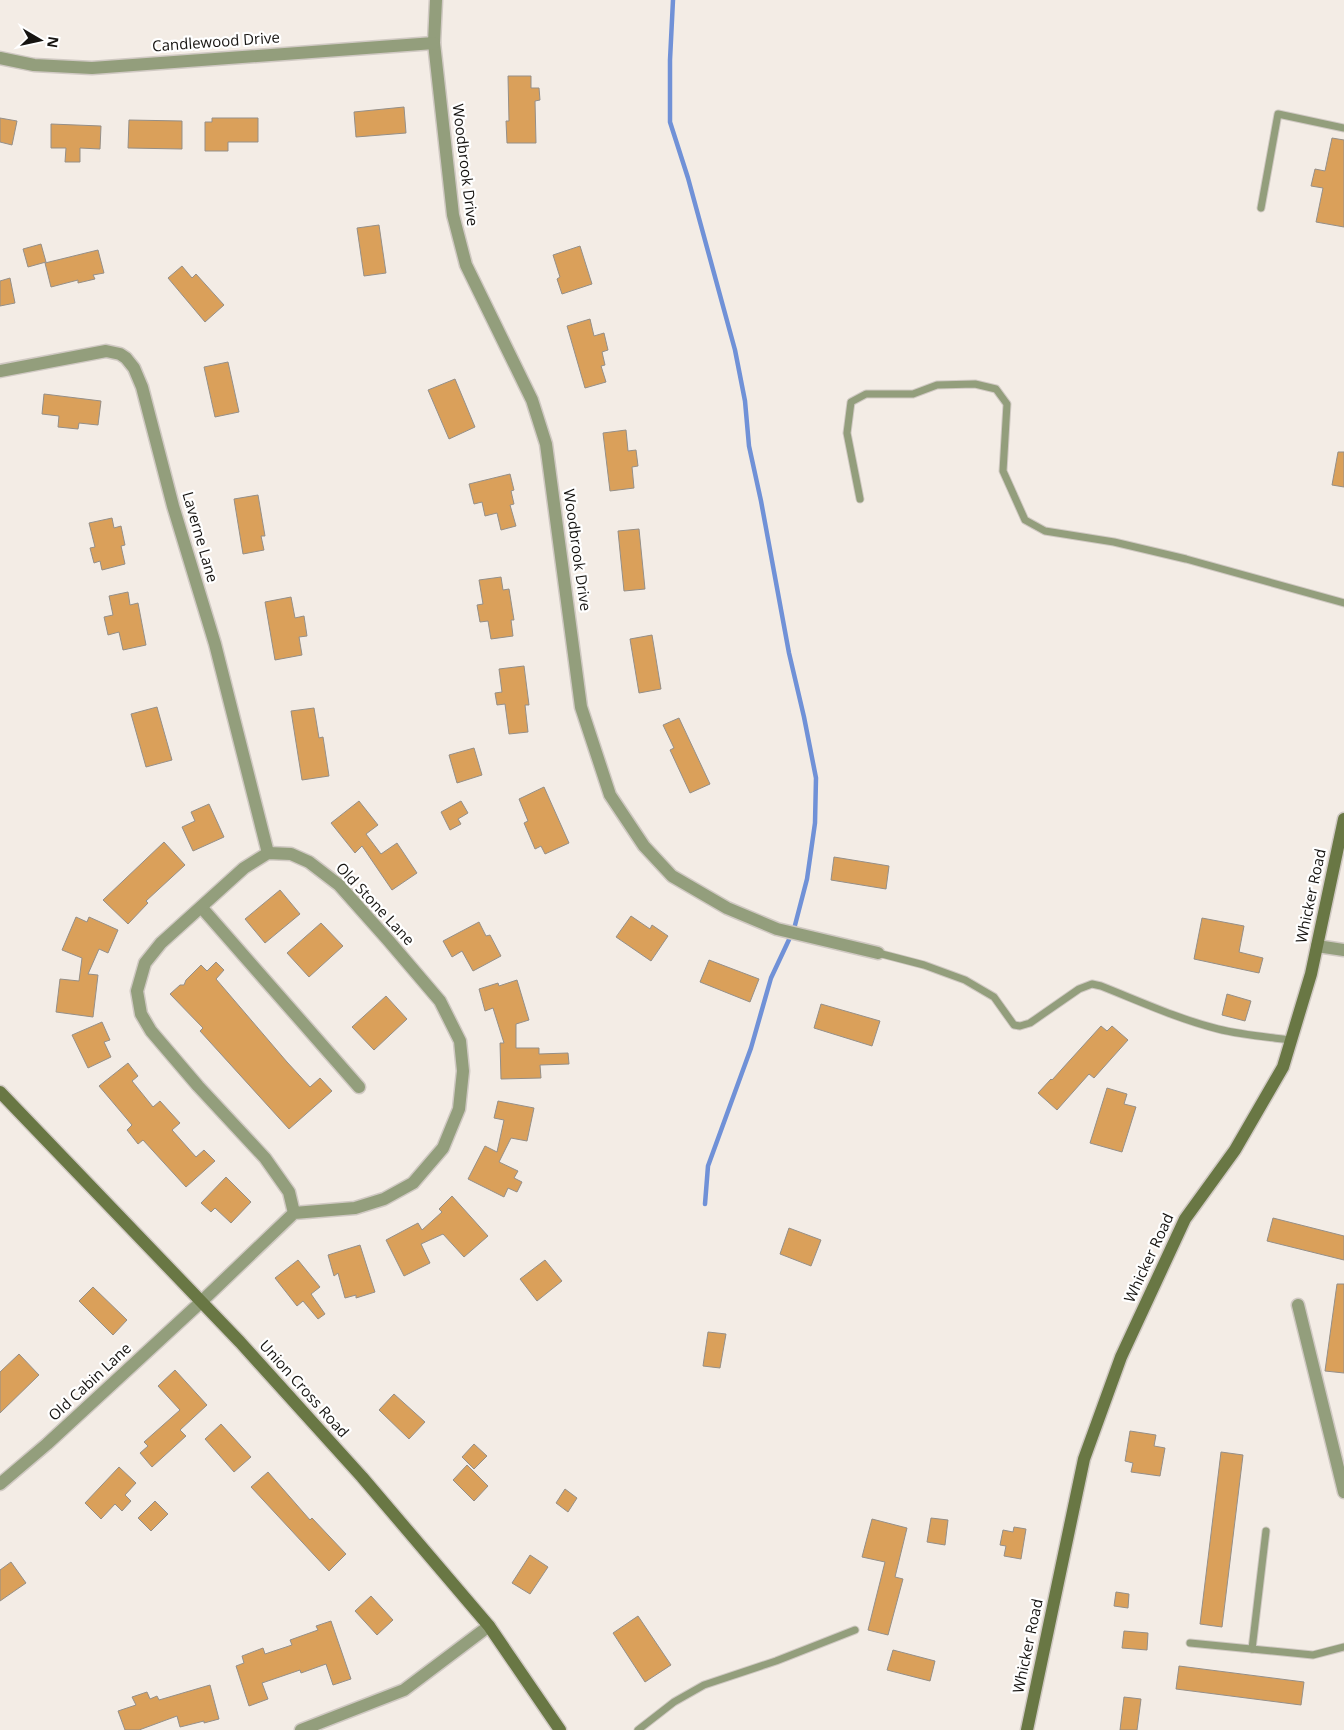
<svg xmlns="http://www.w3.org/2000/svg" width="1344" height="1730" viewBox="0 0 1344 1730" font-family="'Open Sans',sans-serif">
	<rect width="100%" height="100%" fill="#f3ece5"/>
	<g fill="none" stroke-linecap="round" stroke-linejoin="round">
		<path stroke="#7091d7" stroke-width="4.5" d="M673 0 670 60V122L688 178 735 350 745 401 749 446 761 501 789 653 804 717 816 778 815 823 807 879 794 929 771 978 751 1048 708 1166 705 1204"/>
	</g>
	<g fill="#daa05a" stroke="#958f88">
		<path d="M508 76H531V88H539L540 100 535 101 536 143H507L506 121H509Z"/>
		<path d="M404 107 406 133 356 137 354 112Z"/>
		<path d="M0 118 17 121 12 145 0 142Z"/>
		<path d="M212 118H258V142H228V151H205V122H212Z"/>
		<path d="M129 120 182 121V149L128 148Z"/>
		<path d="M51 124 101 126 100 149 80 148V162H65L66 148H51Z"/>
		<path d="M1332 138 1344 140V227L1316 222 1323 188 1311 186 1315 169 1325 171Z"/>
		<path d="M379 225 386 273 364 276 357 228Z"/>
		<path d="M41 244 46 262 28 267 23 249Z"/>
		<path d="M580 246 592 284 562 294 557 279 560 277 553 255Z"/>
		<path d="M98 250 104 273 93 275 95 279 78 283V280L51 287 45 263Z"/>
		<path d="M182 266 192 278 196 274 224 305 205 322 168 278Z"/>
		<path d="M10 278 15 303 0 306V281Z"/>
		<path d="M590 319 594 336 604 333 608 350 602 352 605 365 601 366 606 382 585 388 567 326Z"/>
		<path d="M228 362 239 412 215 417 204 367Z"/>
		<path d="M455 379 475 427 449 439 428 390Z"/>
		<path d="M44 394 101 401 98 425 79 423 78 429 58 427 59 416 42 414Z"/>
		<path d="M626 430 628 451 636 450 638 466 632 467 634 488 610 491 603 433Z"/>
		<path d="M1338 452H1344V487L1332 485Z"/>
		<path d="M510 474 514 490 511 491 514 504 510 505 516 526 501 530 497 513 485 516 482 502 474 504 469 484Z"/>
		<path d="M258 495 265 536H261L264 550 243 554 234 499Z"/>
		<path d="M112 518 114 528 121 526 125 545 121 546 125 564 102 570 100 561 94 563 90 548 95 547 89 523Z"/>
		<path d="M639 529 645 589 624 591 618 531Z"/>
		<path d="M501 577 503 590 509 589 514 620H511L513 636 491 639 488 621 480 622 477 605 483 604 479 580Z"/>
		<path d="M128 592 130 605 138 603 146 645 123 650 119 632 108 635 104 617 113 615 109 596Z"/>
		<path d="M291 597 295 618 304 616 307 636 299 637 302 655 275 660 265 602Z"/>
		<path d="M652 635 661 689 639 693 630 639Z"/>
		<path d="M524 666 529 705H525L528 732 509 734 505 704 497 705 495 693 502 692 499 669Z"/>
		<path d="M157 707 172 760 146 767 131 714Z"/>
		<path d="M314 708 319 738 323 737 329 776 302 780 291 711Z"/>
		<path d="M679 718 710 784 690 793 670 750 674 748 663 725Z"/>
		<path d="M474 748 482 775 457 783 449 755Z"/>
		<path d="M544 787 569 843 545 854 541 846 535 849 524 823 528 821 519 799Z"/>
		<path d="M359 801 378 825 366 834 381 854 397 843 417 873 392 890 362 846 355 853 331 823Z"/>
		<path d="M461 801 468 813 458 819 461 824 450 830 441 812Z"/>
		<path d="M209 804 224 837 193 851 182 827 195 821 191 812Z"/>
		<path d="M164 842 185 865 146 901 148 903 128 924 103 900Z"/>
		<path d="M834 857 889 866 886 889 831 880Z"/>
		<path d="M280 890 300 914 265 943 245 919Z"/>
		<path d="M631 916 650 929 652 925 668 936 651 961 616 937Z"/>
		<path d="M76 917 87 922 89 917 118 930 108 953 99 949 88 974 98 975 93 1017 56 1012 60 979 79 981 82 958 62 950Z"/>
		<path d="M1202 918 1244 926 1239 952 1263 958 1259 973 1194 959Z"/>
		<path d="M479 922 486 936 490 935 501 956 473 971 462 951 452 957 443 941Z"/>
		<path d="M321 923 343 946 309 977 287 953Z"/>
		<path d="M709 960 759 979 750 1002 700 982Z"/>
		<path d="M216 962 224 970 216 979 287 1062 310 1087 320 1078 332 1091 289 1129 200 1031 203 1028 170 994 180 985H184L186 980 201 965 207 971Z"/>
		<path d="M517 980 529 1020 516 1024V1048H539V1054L568 1053 569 1064 540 1065 541 1078 501 1079 500 1043H504L493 1008 485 1011 479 989 498 983 499 986Z"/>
		<path d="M1227 994 1251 1001 1245 1021 1222 1015Z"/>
		<path d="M386 996 407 1019 374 1050 352 1027Z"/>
		<path d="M821 1004 880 1021 872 1046 814 1028Z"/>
		<path d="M102 1022 110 1040 104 1042 111 1057 88 1068 72 1035Z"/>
		<path d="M1101 1026 1107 1031 1112 1026 1128 1040 1094 1078 1089 1074 1057 1110 1038 1093 1051 1079 1052 1080Z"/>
		<path d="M128 1063 138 1076 132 1081 153 1107 160 1101 180 1123 172 1130 196 1157 204 1150 215 1161 186 1187 143 1140 138 1144 127 1130 132 1125 99 1086Z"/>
		<path d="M1107 1088 1127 1094 1124 1104 1136 1107 1122 1152 1090 1143Z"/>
		<path d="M498 1101 534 1108 527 1141 511 1138 499 1162 518 1171 514 1178 522 1182 517 1192 508 1188 504 1197 468 1179 485 1146 497 1152 504 1120 494 1118Z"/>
		<path d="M226 1177 251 1202 231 1223 215 1208 211 1212 201 1203Z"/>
		<path d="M452 1196 488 1236 464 1257 443 1234 421 1244 430 1263 404 1276 386 1240 418 1223 422 1230 442 1212 439 1209Z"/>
		<path d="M1273 1218 1344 1236V1260L1267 1241Z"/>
		<path d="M789 1228 821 1240 811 1266 780 1254Z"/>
		<path d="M360 1245 375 1292 356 1298V1295L345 1298 338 1273 334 1276 328 1255Z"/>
		<path d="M298 1260 320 1287 311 1294 325 1314 318 1319 303 1301 297 1306 275 1278Z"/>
		<path d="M545 1260 562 1281 537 1301 520 1279Z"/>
		<path d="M1337 1284H1344V1373L1325 1371Z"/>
		<path d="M93 1287 127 1320 113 1335 79 1301Z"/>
		<path d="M708 1332 726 1334 720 1368 703 1366Z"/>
		<path d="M19 1354 39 1375 0 1413V1372Z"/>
		<path d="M175 1370 207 1405 180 1430 186 1436 152 1467 140 1453 148 1446 144 1442 180 1410 158 1386Z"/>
		<path d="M394 1394 425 1422 409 1439 379 1410Z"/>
		<path d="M221 1424 251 1457 234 1472 205 1439Z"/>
		<path d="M1130 1431 1156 1435 1154 1446 1165 1448 1160 1476 1131 1472 1133 1463 1125 1461Z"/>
		<path d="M474 1444 487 1456 474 1469 462 1457Z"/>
		<path d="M1221 1452 1243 1455 1222 1627 1200 1624Z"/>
		<path d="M467 1465 488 1486 474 1501 453 1480Z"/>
		<path d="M119 1467 136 1483 125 1495 131 1501 122 1511 115 1504 101 1519 85 1503Z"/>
		<path d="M268 1472 310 1520 312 1518 346 1554 329 1571 251 1487Z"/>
		<path d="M565 1489 577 1498 568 1512 556 1503Z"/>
		<path d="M155 1501 168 1514 151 1531 138 1518Z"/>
		<path d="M931 1518 948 1520 945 1545 927 1542Z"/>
		<path d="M872 1519 907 1528 895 1577 903 1579 888 1635 868 1630 885 1562 862 1557Z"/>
		<path d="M1014 1527 1026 1529 1021 1559 1004 1556 1006 1546 1000 1545 1003 1530 1013 1532Z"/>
		<path d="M530 1555 548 1567 530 1594 512 1583Z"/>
		<path d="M11 1562 26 1583 0 1601V1570Z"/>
		<path d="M1116 1592 1129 1594 1128 1608 1114 1606Z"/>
		<path d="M371 1596 393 1620 377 1635 355 1611Z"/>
		<path d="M638 1616 671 1665 645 1682 613 1633Z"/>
		<path d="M331 1621 351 1679 333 1685 326 1664 301 1673 300 1670 262 1683 268 1699 249 1706 236 1666 244 1663 242 1656 263 1648 265 1654 292 1645 290 1640 318 1630 316 1626Z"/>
		<path d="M1124 1631 1148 1633 1147 1650 1122 1648Z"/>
		<path d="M893 1650 935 1661 930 1681 887 1670Z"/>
		<path d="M1179 1666 1304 1682 1301 1705 1176 1689Z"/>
		<path d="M210 1685 219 1719 204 1723V1721L180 1727 177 1716 139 1730H125L118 1711 136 1705 132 1697 147 1692 150 1699 157 1696 159 1700Z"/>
		<path d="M1124 1697 1141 1699 1137 1730H1120Z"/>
	</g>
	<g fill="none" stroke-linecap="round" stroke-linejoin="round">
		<defs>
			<g id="lane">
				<path d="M1261 208 1278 114 1344 128"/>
				<path d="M860 499 847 433 851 402 866 394H913L937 385 975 384 996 389 1007 404 1003 471 1025 520 1045 531 1114 542 1186 559 1344 603"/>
				<path d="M878 953 924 965 965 980 994 997 1014 1025 1020 1026 1030 1023 1079 989 1092 984 1101 986C1139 1001 1178 1019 1218 1029 1242 1035 1267 1037 1291 1040"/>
				<path d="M1190 1643 1313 1655 1344 1647"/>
				<path d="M1252 1649 1266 1531"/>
				<path d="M638 1730 674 1702 704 1685 776 1661 855 1630"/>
			</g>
			<g id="street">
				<path d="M436 0 434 43 453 215 466 265 532 400 546 444 581 707 610 795 644 846 672 876 727 908 777 929 878 953"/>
				<path d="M0 58 34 65 92 68 434 43"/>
				<path d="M0 371 106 351 120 354 126 358 134 368 142 387 173 506 215 644 268 853"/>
				<path d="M202 908 359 1087"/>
				<path d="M1317 946 1344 950"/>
				<path d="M1298 1305 1344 1492"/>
				<path d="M0 1484 47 1444 201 1302 294 1213 355 1208 384 1199 413 1183 443 1148 459 1109 463 1071 460 1041 440 1001 388 940 339 885 309 862 291 854 268 853 244 868 161 943 145 963 137 991 141 1014 151 1031 198 1086 265 1158 289 1192 294 1213"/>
				<path d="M301 1730 404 1690 489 1626"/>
			</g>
			<g id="secondary">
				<path d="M0 1092 240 1342 362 1477 489 1626 560 1730"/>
				<path d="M1027 1730 1084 1459 1121 1357 1185 1219 1235 1150 1283 1067 1311 974 1344 819"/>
			</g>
		</defs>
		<use href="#lane" stroke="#d0c9c3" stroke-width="9"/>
		<use href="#street" stroke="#d0c9c3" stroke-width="15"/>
		<use href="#secondary" stroke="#d0c9c3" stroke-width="15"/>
		<use href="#lane" stroke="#939e7c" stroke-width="7"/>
		<use href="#street" stroke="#939e7c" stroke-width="12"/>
		<use href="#secondary" stroke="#697744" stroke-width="12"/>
	</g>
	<g text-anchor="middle" stroke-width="4.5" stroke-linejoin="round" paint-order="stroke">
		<g font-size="15" fill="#161411" stroke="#fff">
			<text transform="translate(216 42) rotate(-4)" y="5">Candlewood Drive</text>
			<text transform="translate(465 165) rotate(83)" y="5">Woodbrook Drive</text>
			<text transform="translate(200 537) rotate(74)" y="5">Laverne Lane</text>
			<text transform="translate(577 550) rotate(82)" y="5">Woodbrook Drive</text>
			<text transform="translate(1311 896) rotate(-78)" y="5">Whicker Road</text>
			<text transform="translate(375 904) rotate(47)" y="5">Old Stone Lane</text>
			<text transform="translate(1149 1258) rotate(-65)" y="5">Whicker Road</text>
			<text transform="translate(90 1382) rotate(-43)" y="5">Old Cabin Lane</text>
			<text transform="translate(304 1389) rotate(48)" y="5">Union Cross Road</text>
			<text transform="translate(1028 1646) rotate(-78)" y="5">Whicker Road</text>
		</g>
	</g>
	<g transform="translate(40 40) rotate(99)" stroke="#ffffff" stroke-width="4" paint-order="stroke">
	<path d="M0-4L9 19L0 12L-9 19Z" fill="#161411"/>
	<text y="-8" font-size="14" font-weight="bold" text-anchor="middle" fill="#161411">N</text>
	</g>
</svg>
